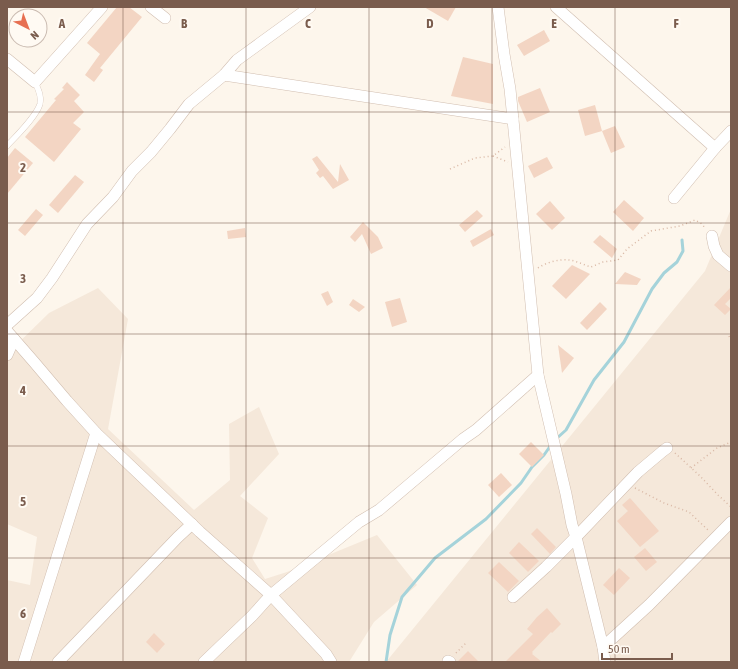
<svg xmlns="http://www.w3.org/2000/svg" width="738" height="669" viewBox="0 0 738 669" font-family="'Asap Condensed',sans-serif">
	<rect width="100%" height="100%" fill="#fdf6ec"/>
	<g fill="#f5e8da">
		<path d="M731 209V662H386L705 271Z"/>
		<path d="M98 288 128 319 108 429 194 510 230 480 229 424 259 407 279 454 240 496 268 518 252 558 265 579 287 572 377 535 417 585 374 622 349 662H7V580L30 585 37 537 7 524V354L49 313Z"/>
	</g>
	<g fill="none" stroke-linecap="round" stroke-linejoin="round">
		<g stroke="#a5d3da" stroke-width="3">
			<path d="M556 439 566 430 594 380 624 342 652 289 664 273 677 262 683 251 682 240"/>
			<path d="M386 662 390 635 402 597 435 558 486 519 521 483 532 467 544 455 551 445"/>
		</g>
	</g>
	<g fill="#f3d5c3">
		<path d="M117 7H129L142 17 100 68 103 70 94 82 85 75 100 54 87 43Z"/>
		<path d="M424 7H456L448 21Z"/>
		<path d="M544 30 550 41 524 56 517 45Z"/>
		<path d="M463 57 493 64V104L451 96Z"/>
		<path d="M67 82 80 95 74 101 84 112 73 123 81 129 54 162 25 137 56 100 54 99 64 89 62 88Z"/>
		<path d="M540 88 550 112 527 122 518 101V97Z"/>
		<path d="M595 105 602 131 585 136 578 110Z"/>
		<path d="M615 126 625 147 611 153 602 131Z"/>
		<path d="M15 148 33 163 7 194V158Z"/>
		<path d="M317 156 338 182 340 164 349 180 333 189 323 176 320 178 316 173 319 170 312 159Z"/>
		<path d="M547 157 553 168 534 178 528 166Z"/>
		<path d="M75 175 84 182 58 213 49 205Z"/>
		<path d="M624 200 644 218 633 231 613 212Z"/>
		<path d="M550 201 565 218 552 230 536 214Z"/>
		<path d="M36 209 43 215 25 236 18 230Z"/>
		<path d="M477 210 483 216 465 232 459 225Z"/>
		<path d="M363 222 378 237 383 248 371 254 362 234 355 242 350 237Z"/>
		<path d="M245 228 246 237 228 239 227 231Z"/>
		<path d="M491 229 494 235 473 247 470 241Z"/>
		<path d="M600 235 617 249 612 258 593 242Z"/>
		<path d="M572 265 590 274 566 299 552 286Z"/>
		<path d="M625 272 641 279 637 285 615 284Z"/>
		<path d="M731 287V298L725 304 731 309 725 315 714 305Z"/>
		<path d="M328 291 333 302 327 306 321 294Z"/>
		<path d="M400 298 407 322 392 327 385 302Z"/>
		<path d="M353 299 365 307 359 312 349 305Z"/>
		<path d="M600 302 607 309 587 330 580 323Z"/>
		<path d="M558 345 574 358 562 373Z"/>
		<path d="M531 442 544 455 532 467 519 454Z"/>
		<path d="M501 473 512 485 499 497 488 485Z"/>
		<path d="M630 498 659 531 640 547 617 521 628 511 622 505Z"/>
		<path d="M537 528 556 547 550 554 531 534Z"/>
		<path d="M519 542 539 561 528 572 509 553Z"/>
		<path d="M645 548 657 562 646 571 634 557Z"/>
		<path d="M499 562 519 581 508 592 488 573Z"/>
		<path d="M619 568 630 578 614 595 603 585Z"/>
		<path d="M547 608 561 624 552 633 551 632 532 652 533 653 532 654 542 662H505L533 634 527 629 537 617Z"/>
		<path d="M154 633 165 644 157 653 146 642Z"/>
		<path d="M468 651 479 662H457Z"/>
	</g>
	<g fill="none" stroke-linecap="round" stroke-linejoin="round">
		<defs>
			<path id="lane" d="M7 146C17 135 36 117 40 104 42 96 38 89 35 82"/>
			<g id="street">
				<path d="M151 7 165 18"/>
				<path d="M498 7 504 54 510 89 538 375 566 494 572 525 576 537 603 647 605 662"/>
				<path d="M556 7 715 148"/>
				<path d="M7 59 35 82 102 7"/>
				<path d="M224 75 513 119"/>
				<path d="M674 198 715 148 731 131"/>
				<path d="M712 236 714 246 718 255 731 266"/>
				<path d="M7 325 37 298 52 278 87 224 113 197 132 171 151 152 170 129 189 104 224 75 237 60 310 7"/>
				<path d="M7 331 34 362 67 401 96 433 200 532 271 595 326 654 331 662"/>
				<path d="M7 355 14 339"/>
				<path d="M513 597 546 567 576 537 638 472 663 451 667 448"/>
				<path d="M603 647 649 605 731 522"/>
				<path d="M448 661 450 662"/>
				<path d="M24 662 96 433"/>
				<path d="M58 662 178 537 192 524"/>
				<path d="M204 662 252 616 271 595 359 522 379 510 463 439 476 430 538 375"/>
			</g>
		</defs>
		<use href="#lane" stroke="#d1beb0" stroke-width="6"/>
		<use href="#street" stroke="#d1beb0" stroke-width="12"/>
		<g stroke="#d9b8a5" stroke-width="1.5" stroke-dasharray="1 3" stroke-linecap="butt">
			<path d="M493 156 508 162"/>
			<path d="M450 169 475 158 493 156 505 147"/>
			<path d="M538 268C547 262 559 259 569 260 577 261 584 265 591 267L603 262 618 260 627 249 651 231 680 226 695 220 702 224 705 228"/>
			<path d="M729 336 731 340"/>
			<path d="M675 453 700 476 718 495 731 507"/>
			<path d="M691 468 717 448 731 442"/>
			<path d="M635 488 664 503 689 512 709 531"/>
			<path d="M456 653 467 642"/>
		</g>
		<use href="#lane" stroke="#fff" stroke-width="5.5"/>
		<use href="#street" stroke="#fff" stroke-width="11"/>
	</g>
	<path fill="none" stroke="#7a5c4d" stroke-width="1" stroke-opacity="0.55" d="M123 7V662M246 7V662M369 7V662M492 7V662M615 7V662M7 112H731M7 223H731M7 334H731M7 446H731M7 558H731"/>
	<g font-size="13" text-anchor="middle" font-weight="bold" fill="#7a5c4d" stroke="#fffaf3" stroke-width="4" stroke-linejoin="round" paint-order="stroke">
		<text x="62" y="28">A</text>
		<text x="184" y="28">B</text>
		<text x="308" y="28">C</text>
		<text x="430" y="28">D</text>
		<text x="554" y="28">E</text>
		<text x="676" y="28">F</text>
		<text x="23" y="172">2</text>
		<text x="23" y="283">3</text>
		<text x="23" y="395">4</text>
		<text x="23" y="506">5</text>
		<text x="23" y="618">6</text>
	</g>
	<rect width="738" height="669" fill="none" stroke="#7a5c4d" stroke-width="16"/>
	<g transform="translate(28 28) rotate(138)"><circle r="19" fill="#fffaf3" stroke="#cabbb1"/>
	<path d="M0-3L7 15L0 10L-7 15Z" fill="#e76f51"/>
	<text y="-6" font-size="11" font-weight="bold" text-anchor="middle" fill="#7a5c4d">N</text>
	</g>
	<path d="M602 653v6h70v-6" fill="none" stroke="#7a5c4d" stroke-width="2"/>
	<text x="608" y="653" font-size="12" fill="#7a5c4d" stroke="#fffaf3" stroke-width="3" paint-order="stroke">50 m</text>
</svg>
